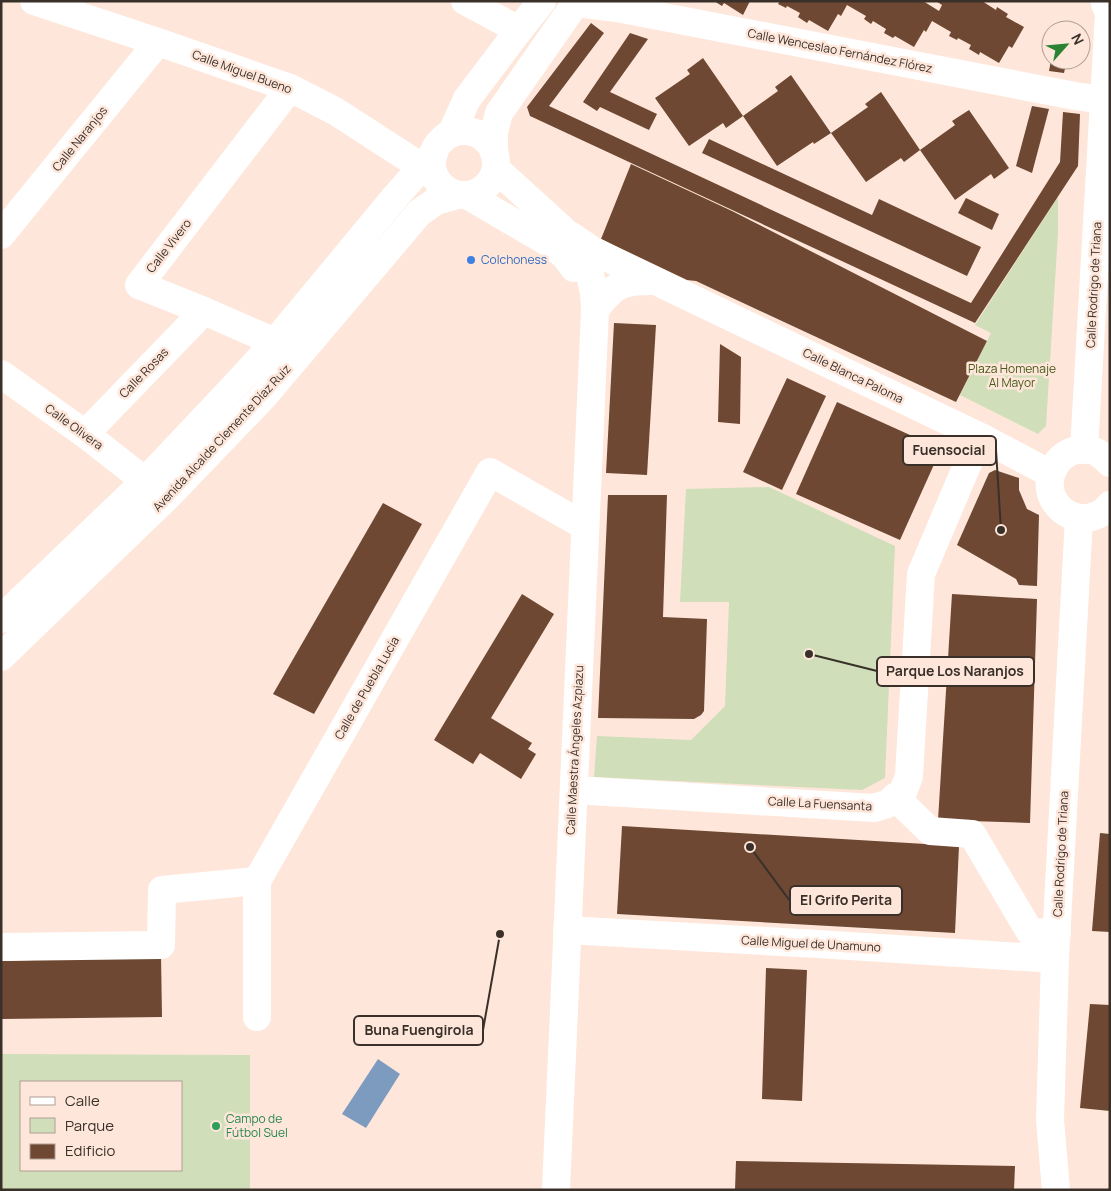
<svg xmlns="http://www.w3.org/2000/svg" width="1111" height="1191" viewBox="0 0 1111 1191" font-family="Manrope,sans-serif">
	<rect width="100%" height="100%" fill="#fee7da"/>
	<g fill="#d0deb9" fill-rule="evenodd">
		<path d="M1058 197V233L1046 426 1038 434 960 395 991 333 975 325Z"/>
		<path d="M769 487 895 546 885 778 862 790 594 777 597 736 691 740 725 706 729 602H680L686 489Z"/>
		<path d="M1 1054 250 1055V1190H1ZM21 1082H181V1170H21Z"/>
	</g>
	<path fill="#7d9bbe" d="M378 1059 400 1074 366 1128 342 1114Z"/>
	<g fill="#6e4832">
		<path d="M714 1H750L743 15 724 3 722 6Z"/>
		<path d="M780 1H923L939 11 942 5 936 1H982L996 10 997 7 1008 14 1006 17 1024 27 1012 48 1009 46 999 63 980 52 979 55 969 49 971 45 958 38 957 40 949 36 951 32 932 21 926 32 924 30 914 47 895 36 893 38 884 33 886 29 873 21 871 24 864 19 866 16 847 5 841 16 838 14 828 31 809 20 807 23 798 17 800 13 787 6 786 8 778 4Z"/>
		<path d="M591 23 604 33 549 106 971 303 1060 162 1063 112 1080 114 1078 166 975 323 530 116 527 107Z"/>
		<path d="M630 33 648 39 610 92 657 114 649 130 600 107 597 111 583 102Z"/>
		<path d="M703 58 743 116 726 128 723 123 689 146 655 98 690 74 687 70Z"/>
		<path d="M1051 60H1067L1064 73 1049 71Z"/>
		<path d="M791 75 831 133 814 144 813 142 777 166 743 116 778 91 775 87Z"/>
		<path d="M881 92 920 150 904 162 901 158 866 182 831 133 868 107 865 104Z"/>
		<path d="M1032 106 1049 109 1032 173 1016 166Z"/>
		<path d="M969 110 1009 168 994 179 991 174 955 200 920 150 955 125 952 121Z"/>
		<path d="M709 139 872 215 879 199 981 247 967 276 702 153Z"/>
		<path d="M631 164 732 211 987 341 956 402 696 281 687 280 601 239Z"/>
		<path d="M966 198 999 214 992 230 958 213Z"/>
		<path d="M614 323 656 325 647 475 606 473Z"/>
		<path d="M720 344 741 357 740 424 718 422Z"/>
		<path d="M787 378 826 396 782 490 743 472Z"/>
		<path d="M837 402 941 449 900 540 796 494Z"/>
		<path d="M995 470 1019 478V490L1027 509 1039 515 1037 586 1019 585 1016 579 957 545 989 473Z"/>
		<path d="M608 495H667L663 617 707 619 704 711 701 715 694 719 598 718Z"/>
		<path d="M383 503 422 524 314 714 273 694Z"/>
		<path d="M522 594 554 614 491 718 532 743 528 749 536 754 521 779 480 753 473 764 434 740Z"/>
		<path d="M952 594 1037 599 1030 823 938 820Z"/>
		<path d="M622 826 959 846 955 933 617 914Z"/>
		<path d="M1100 833 1110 834V932L1092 931Z"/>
		<path d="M161 956 162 1017 1 1019V961Z"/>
		<path d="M766 968 807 970 802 1101 762 1099Z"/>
		<path d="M1090 1004 1110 1005V1111L1080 1108Z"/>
		<path d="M736 1161 1015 1166 1014 1190H735Z"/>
	</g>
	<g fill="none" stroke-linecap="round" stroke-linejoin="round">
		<g stroke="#fff" stroke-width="28">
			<path d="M34 1 158 42 290 88 335 111 434 175"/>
			<path d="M465 1 519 30"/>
			<path d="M576 3 617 8 1075 96 1110 101"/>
			<circle cx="464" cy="163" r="32"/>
			<path d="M451 134 467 99 519 30 542 1"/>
			<path d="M494 152V132L499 113 577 1"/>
			<path d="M496 169 561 228 581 256 590 274 594 293 595 310 556 1190"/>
			<path d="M467 195 549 243 565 256 574 268"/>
			<path d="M1 235 158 42"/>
			<path d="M570 235 592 250 616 262 983 438 1051 474"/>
			<path d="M595 310C614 284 623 280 655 281"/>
			<path d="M275 342 204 311 139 285 290 88"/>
			<path d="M1 374 85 434 145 481"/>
			<path d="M85 434 204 311"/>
			<path d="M1084 450 1109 13 1105 4V1"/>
			<path d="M1110 463C1105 458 1100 453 1094 451 1061 440 1035 482 1059 507 1064 513 1071 516 1079 518 1090 519 1102 515 1110 505"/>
			<path d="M1 619 145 481 245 375 275 342 396 196 434 153"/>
			<path d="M1 657 168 496 264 396 419 213 436 201 457 195"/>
			<path d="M574 790 874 808 887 804 903 792 909 776 921 574 971 456 983 438"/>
			<path d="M895 797 930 831 972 834 1030 932 1057 933"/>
			<path d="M567 930 818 944 1055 959"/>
			<path d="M1 947 161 945 162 890 257 881"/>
			<path d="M257 1017V881L490 472 585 526"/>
			<path d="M1056 1190 1050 1120 1055 959 1079 518"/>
		</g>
	</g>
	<circle fill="#3f7fe0" stroke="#fee7da" stroke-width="2" cx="471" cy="260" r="5"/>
	<circle fill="#2e9e5b" stroke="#fee7da" stroke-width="2" cx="216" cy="1126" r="5"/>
	<g text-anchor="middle" stroke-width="5" stroke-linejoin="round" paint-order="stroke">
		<g font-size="12" fill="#3a302a" stroke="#fee7da">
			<text transform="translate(840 51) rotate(11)" y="4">Calle Wenceslao Fernández Flórez</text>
			<text transform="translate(242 72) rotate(20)" y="4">Calle Miguel Bueno</text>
			<text transform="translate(80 139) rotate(-51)" y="4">Calle Naranjos</text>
			<text transform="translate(169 246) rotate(-52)" y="4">Calle Vivero</text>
			<text transform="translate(1094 285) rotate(-87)" y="4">Calle Rodrigo de Triana</text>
			<text transform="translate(144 373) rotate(-46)" y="4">Calle Rosas</text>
			<text transform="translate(853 376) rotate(26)" y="4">Calle Blanca Paloma</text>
			<text transform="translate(74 427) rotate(36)" y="4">Calle Olivera</text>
			<text transform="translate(222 438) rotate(-47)" y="4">Avenida Alcalde Clemente Díaz Ruiz</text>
			<text transform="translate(367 688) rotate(-60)" y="4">Calle de Puebla Lucía</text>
			<text transform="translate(575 750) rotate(-87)" y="4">Calle Maestra Ángeles Azpiazu</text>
			<text transform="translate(820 804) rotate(3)" y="4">Calle La Fuensanta</text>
			<text transform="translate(1061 854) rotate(-87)" y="4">Calle Rodrigo de Triana</text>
			<text transform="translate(811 944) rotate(3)" y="4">Calle Miguel de Unamuno</text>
		</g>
		<g font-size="12" fill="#366cbe" stroke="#fee7da" text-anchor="start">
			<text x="481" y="264">Colchoness</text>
		</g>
		<g font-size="12" fill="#485b1a" stroke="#fee7da">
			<text x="1012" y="373">Plaza Homenaje<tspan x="1012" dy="14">Al Mayor</tspan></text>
		</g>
		<g font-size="12" fill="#27864d" stroke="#fee7da" text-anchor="start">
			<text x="226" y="1123">Campo de<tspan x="226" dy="14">Fútbol Suel</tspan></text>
		</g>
	</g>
	<path fill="none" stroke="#3a302a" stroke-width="2" d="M1001 530L996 450M809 654L877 671M750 847L790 901M500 934L483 1030"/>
	<g fill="#3a302a" stroke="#fee7da" stroke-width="2">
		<circle cx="1001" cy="530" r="5"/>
		<circle cx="809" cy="654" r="5"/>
		<circle cx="750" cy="847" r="5"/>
		<circle cx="500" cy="934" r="5"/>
	</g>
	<g fill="#fee7da" stroke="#3a302a" stroke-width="2">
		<rect x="903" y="436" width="93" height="29" rx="5"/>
		<rect x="877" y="657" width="157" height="29" rx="5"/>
		<rect x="790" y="886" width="112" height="29" rx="5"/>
		<rect x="354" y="1016" width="129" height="29" rx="5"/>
	</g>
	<g font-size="14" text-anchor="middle" font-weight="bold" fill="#3a302a">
		<text x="949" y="455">Fuensocial</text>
		<text x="955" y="676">Parque Los Naranjos</text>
		<text x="846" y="905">El Grifo Perita</text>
		<text x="419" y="1035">Buna Fuengirola</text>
	</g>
	<rect width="1111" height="1191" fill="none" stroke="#3a302a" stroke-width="5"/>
	<rect x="20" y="1081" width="162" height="90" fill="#fee7da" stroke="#b09e94"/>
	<rect x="30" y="1097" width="25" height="8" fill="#ffffff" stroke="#b09e94"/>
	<text x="65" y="1106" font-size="15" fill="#3a302a">Calle</text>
	<rect x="30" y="1118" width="25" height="15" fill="#d0deb9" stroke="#b09e94"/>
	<text x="65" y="1131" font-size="15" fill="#3a302a">Parque</text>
	<rect x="30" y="1144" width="25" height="15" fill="#6e4832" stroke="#b09e94"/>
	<text x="65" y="1156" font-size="15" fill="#3a302a">Edificio</text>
	<g transform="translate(1066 45) rotate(63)"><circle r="24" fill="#fee7da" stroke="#b09e94"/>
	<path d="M0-4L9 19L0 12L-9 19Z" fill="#298333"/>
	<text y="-8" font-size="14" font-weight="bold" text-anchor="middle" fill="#3a302a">N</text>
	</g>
</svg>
